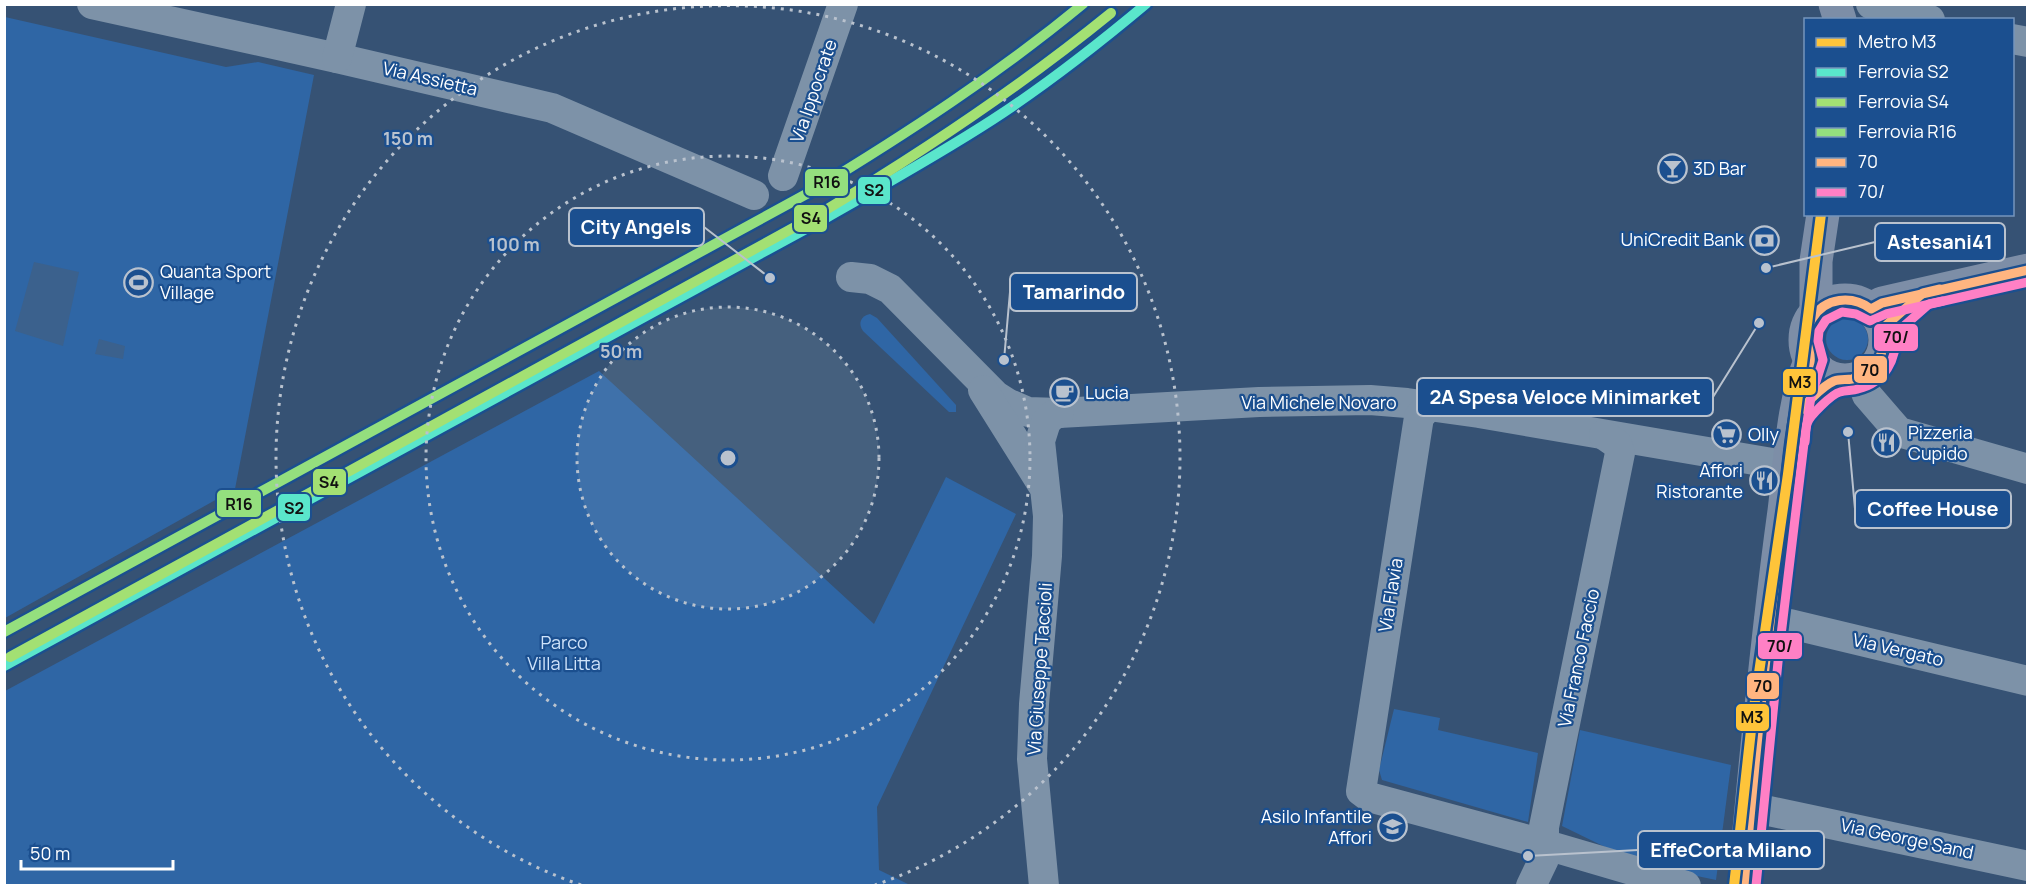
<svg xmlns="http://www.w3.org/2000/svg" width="2032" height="890" viewBox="0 0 2032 890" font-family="Manrope,sans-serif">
	<rect width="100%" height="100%" fill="#365274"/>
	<g fill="#2f66a5">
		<path d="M5 17 226 67 258 62 314 75 235 489 5 618Z"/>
		<path d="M870 314 877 318 956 405V412H949L863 331C858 324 860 316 870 314Z"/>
		<circle cx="1847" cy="339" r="21"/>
		<path d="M599 371 874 624 946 477 1016 514 877 807 879 870 910 885H5V691Z"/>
		<path d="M1394 709 1440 718 1438 730 1538 753 1528 822 1382 780 1379 770Z"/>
		<path d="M1580 730 1731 765 1716 880 1640 864 1562 826Z"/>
	</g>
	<g fill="#3b618d">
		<path d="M34 262 79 272 63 346 15 331Z"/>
		<path d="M99 339 125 346 123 359 95 354Z"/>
	</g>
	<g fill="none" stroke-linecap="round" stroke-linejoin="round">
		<g stroke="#7d92a8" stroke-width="30">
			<path d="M92 4 337 58 552 108 754 195"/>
			<path d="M1871 4 1930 20"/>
			<path d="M2012 39 2028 42"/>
			<path d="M337 58 351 4"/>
			<path d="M783 176 843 4"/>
			<path d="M851 277 870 279 890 289 996 396 1007 403 1028 412 1059 413 1259 402 1370 400 1407 403 1479 413 1772 463 1779 464 1790 460"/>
			<path d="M1860 377 1867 395 1899 432 2028 469"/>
			<path d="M983 390 1042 484"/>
			<path d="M1433 406 1427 408 1419 417 1361 791 1369 797 1543 844 1686 886"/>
			<path d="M1769 621 1790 624 2028 681"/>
			<path d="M1750 807 2028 866"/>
			<path d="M1044 886 1032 759 1034 704 1047 556 1048 516 1040 441 1046 422 1053 415 1059 413"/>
			<path d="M1531 886 1544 859V827L1620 453 1617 444 1604 435"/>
		</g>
		<g stroke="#7d8ea7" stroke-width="33">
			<path d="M1835 4 1840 20"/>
			<circle cx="1845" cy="340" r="40"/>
			<path d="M1871 309 1882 303 1895 300 2028 270"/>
			<path d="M1816 312V261L1823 214"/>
			<path d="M1744 886C1755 760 1767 635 1784 511 1790 465 1792 401 1811 359"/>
		</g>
		<defs>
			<g id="bus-1">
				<path d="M1793 441C1794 434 1793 424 1796 417 1800 408 1824 385 1834 381 1840 379 1846 380 1852 379 1878 373 1886 352 1883 328L1923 293 1940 289"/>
				<path d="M1744 886C1754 768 1766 650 1781 532 1787 486 1789 438 1800 393 1803 382 1807 373 1810 362 1813 350 1799 339 1812 319 1825 297 1852 295 1871 309L1882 303 2028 270"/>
			</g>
			<g id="bus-2">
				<path d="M1805 442C1806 437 1805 430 1807 424 1809 416 1832 394 1840 392 1846 390 1852 391 1858 389 1885 382 1897 360 1896 333L1929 304 1943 301"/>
				<path d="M1756 886 1779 652 1805 435 1811 397 1823 360 1818 341 1819 331 1826 320 1842 312 1856 314 1870 321 1886 314 2028 282"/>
			</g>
		</defs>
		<use href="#bus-1" stroke="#1b4f8f" stroke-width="14"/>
		<use href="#bus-2" stroke="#1b4f8f" stroke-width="14"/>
		<use href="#bus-1" stroke="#ffb580" stroke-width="9"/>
		<use href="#bus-2" stroke="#ff80c5" stroke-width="9"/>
		<defs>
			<path id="rail-1" d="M4 666 826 218C882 186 938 155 992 120 1046 85 1097 45 1146 4"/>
			<path id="rail-2" d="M10 657 824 211C924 151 1020 87 1111 13"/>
			<path id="rail-3" d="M4 632 812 191C906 134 998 74 1083 4"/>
		</defs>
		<use href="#rail-1" stroke="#1b4f8f" stroke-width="15"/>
		<use href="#rail-2" stroke="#1b4f8f" stroke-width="15"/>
		<use href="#rail-3" stroke="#1b4f8f" stroke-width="15"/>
		<use href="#rail-1" stroke="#5ae6cb" stroke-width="10"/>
		<use href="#rail-2" stroke="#a3e073" stroke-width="10"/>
		<use href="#rail-3" stroke="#94df7e" stroke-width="10"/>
		<defs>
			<path id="metro-1" d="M1734 886 1752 721 1788 474 1821 214"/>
		</defs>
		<use href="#metro-1" stroke="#1b4f8f" stroke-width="15"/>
		<use href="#metro-1" stroke="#fec43a" stroke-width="10"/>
	</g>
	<circle cx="728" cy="458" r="151" fill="#b9c2ce" fill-opacity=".12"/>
	<g fill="none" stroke="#b9c2ce" stroke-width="3" stroke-dasharray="3 6">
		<circle cx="728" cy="458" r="151"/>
		<circle cx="728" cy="458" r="302"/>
		<path d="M581 885A452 452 0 1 1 875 885"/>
	</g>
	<defs>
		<symbol id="bar-ring" viewBox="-11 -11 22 22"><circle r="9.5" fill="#1b4f8f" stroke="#b9c2ce" stroke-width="1.5"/><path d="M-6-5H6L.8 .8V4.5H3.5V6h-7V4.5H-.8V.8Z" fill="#b9c2ce"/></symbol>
		<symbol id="bank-ring" viewBox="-11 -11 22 22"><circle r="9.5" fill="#1b4f8f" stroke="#b9c2ce" stroke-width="1.5"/><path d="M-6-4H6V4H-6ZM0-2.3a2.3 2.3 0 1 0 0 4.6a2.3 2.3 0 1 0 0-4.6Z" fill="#b9c2ce"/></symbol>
		<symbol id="stadium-ring" viewBox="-11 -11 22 22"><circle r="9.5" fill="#1b4f8f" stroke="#b9c2ce" stroke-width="1.5"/><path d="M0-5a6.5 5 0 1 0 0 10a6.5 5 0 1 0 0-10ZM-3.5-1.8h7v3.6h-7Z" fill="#b9c2ce"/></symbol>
		<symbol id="cafe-ring" viewBox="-11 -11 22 22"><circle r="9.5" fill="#1b4f8f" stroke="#b9c2ce" stroke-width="1.5"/><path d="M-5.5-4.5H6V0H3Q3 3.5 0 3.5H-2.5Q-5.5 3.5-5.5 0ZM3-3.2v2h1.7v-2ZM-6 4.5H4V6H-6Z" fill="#b9c2ce"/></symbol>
		<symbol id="supermarket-ring" viewBox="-11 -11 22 22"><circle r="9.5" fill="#1b4f8f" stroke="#b9c2ce" stroke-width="1.5"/><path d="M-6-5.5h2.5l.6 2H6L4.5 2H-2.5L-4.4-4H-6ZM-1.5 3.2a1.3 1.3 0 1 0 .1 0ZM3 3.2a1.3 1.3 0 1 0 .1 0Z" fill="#b9c2ce"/></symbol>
		<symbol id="restaurant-ring" viewBox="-11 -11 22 22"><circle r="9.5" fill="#1b4f8f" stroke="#b9c2ce" stroke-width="1.5"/><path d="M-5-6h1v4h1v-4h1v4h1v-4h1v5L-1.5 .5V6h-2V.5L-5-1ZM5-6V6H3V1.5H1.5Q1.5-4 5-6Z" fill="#b9c2ce"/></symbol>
		<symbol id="school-ring" viewBox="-11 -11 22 22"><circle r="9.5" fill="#1b4f8f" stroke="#b9c2ce" stroke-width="1.5"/><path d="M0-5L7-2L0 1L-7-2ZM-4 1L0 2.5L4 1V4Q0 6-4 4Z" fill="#b9c2ce"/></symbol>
	</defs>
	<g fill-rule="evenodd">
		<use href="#bar-ring" x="1656" y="152" width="33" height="33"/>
		<use href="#bank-ring" x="1748" y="224" width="33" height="33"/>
		<use href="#stadium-ring" x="122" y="266" width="33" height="33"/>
		<use href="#cafe-ring" x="1048" y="376" width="33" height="33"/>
		<use href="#supermarket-ring" x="1710" y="418" width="33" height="33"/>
		<use href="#restaurant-ring" x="1870" y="426" width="33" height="33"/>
		<use href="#restaurant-ring" x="1748" y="464" width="33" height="33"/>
		<use href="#school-ring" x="1376" y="810" width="33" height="33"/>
	</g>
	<g text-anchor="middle" stroke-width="4.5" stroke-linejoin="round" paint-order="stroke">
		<g font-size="18" fill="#fff" stroke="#1b4f8f">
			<text transform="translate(430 79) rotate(13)" y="6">Via Assietta</text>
			<text transform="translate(814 91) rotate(-71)" y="6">Via Ippocrate</text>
			<text x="1319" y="409">Via Michele Novaro</text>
			<text transform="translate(1391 595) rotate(-81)" y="6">Via Flavia</text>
			<text transform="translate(1898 650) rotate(13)" y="6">Via Vergato</text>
			<text transform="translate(1579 658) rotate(-78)" y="6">Via Franco Faccio</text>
			<text transform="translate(1040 669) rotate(-86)" y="6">Via Giuseppe Taccioli</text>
			<text transform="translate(1907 839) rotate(12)" y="6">Via George Sand</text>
		</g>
		<g font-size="18" fill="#fff" stroke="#1b4f8f" text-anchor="start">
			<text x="1693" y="175">3D Bar</text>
			<text x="1744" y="246" text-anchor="end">UniCredit Bank</text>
			<text x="160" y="278">Quanta Sport<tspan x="160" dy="21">Village</tspan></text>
			<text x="1085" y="399">Lucia</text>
			<text x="1908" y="439">Pizzeria<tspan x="1908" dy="21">Cupido</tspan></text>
			<text x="1748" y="441">Olly</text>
			<text x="1743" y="477" text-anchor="end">Affori<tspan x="1743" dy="21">Ristorante</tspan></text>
			<text x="1372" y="823" text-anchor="end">Asilo Infantile<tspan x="1372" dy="21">Affori</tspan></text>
		</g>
		<g font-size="18" fill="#cfe3fa" stroke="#1b4f8f">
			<text x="564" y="649">Parco<tspan x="564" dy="21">Villa Litta</tspan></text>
		</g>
	</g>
	<circle cx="728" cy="458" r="9" fill="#b9c2ce" stroke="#1b4f8f" stroke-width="3"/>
	<g font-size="18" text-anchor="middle" font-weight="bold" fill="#b9c2ce" stroke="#1b4f8f" stroke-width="4.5" stroke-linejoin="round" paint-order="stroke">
		<text x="408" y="145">150 m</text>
		<text x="514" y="251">100 m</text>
		<text x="621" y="358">50 m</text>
	</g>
	<path fill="none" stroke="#b9c2ce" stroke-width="2" d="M770 278L704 227M1766 268L1875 242M1004 360L1010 292M1759 323L1713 397M1848 432L1855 509M1528 856L1638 850"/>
	<g fill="#b9c2ce" stroke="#1b4f8f" stroke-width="2">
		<circle cx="770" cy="278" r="6"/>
		<circle cx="1766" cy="268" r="6"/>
		<circle cx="1004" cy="360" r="6"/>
		<circle cx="1759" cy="323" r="6"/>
		<circle cx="1848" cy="432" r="6"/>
		<circle cx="1528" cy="856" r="6"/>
	</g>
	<g fill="#1b4f8f" stroke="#b9c2ce" stroke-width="2">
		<rect x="569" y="208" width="135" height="38" rx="6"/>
		<rect x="1875" y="223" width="130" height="38" rx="6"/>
		<rect x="1010" y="273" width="127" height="38" rx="6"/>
		<rect x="1417" y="378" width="296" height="38" rx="6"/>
		<rect x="1855" y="490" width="156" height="38" rx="6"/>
		<rect x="1638" y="831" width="186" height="38" rx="6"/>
	</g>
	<g font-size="20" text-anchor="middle" font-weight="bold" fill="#fff">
		<text x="636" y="234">City Angels</text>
		<text x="1940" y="249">Astesani41</text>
		<text x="1074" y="299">Tamarindo</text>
		<text x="1565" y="404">2A Spesa Veloce Minimarket</text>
		<text x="1933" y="516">Coffee House</text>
		<text x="1731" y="857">EffeCorta Milano</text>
	</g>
	<g stroke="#1b4f8f" stroke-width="2">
		<rect x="804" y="168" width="45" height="29" rx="6" fill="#94df7e"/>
		<rect x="857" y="176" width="34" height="29" rx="6" fill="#5ae6cb"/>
		<rect x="793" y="204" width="35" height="29" rx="6" fill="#a3e073"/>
		<rect x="1873" y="323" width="46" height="29" rx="6" fill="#ff80c5"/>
		<rect x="1853" y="355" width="35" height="29" rx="6" fill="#ffb580"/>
		<rect x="1782" y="368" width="35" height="28" rx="6" fill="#fec43a"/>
		<rect x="312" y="468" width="35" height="28" rx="6" fill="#a3e073"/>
		<rect x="216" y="489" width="46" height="29" rx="6" fill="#94df7e"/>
		<rect x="277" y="493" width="34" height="29" rx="6" fill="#5ae6cb"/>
		<rect x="1757" y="632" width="46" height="28" rx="6" fill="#ff80c5"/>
		<rect x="1746" y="672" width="34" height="28" rx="6" fill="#ffb580"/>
		<rect x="1735" y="703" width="35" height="29" rx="6" fill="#fec43a"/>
	</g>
	<g font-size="16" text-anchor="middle" font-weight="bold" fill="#111">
		<text x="827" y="188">R16</text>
		<text x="874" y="196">S2</text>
		<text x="811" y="224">S4</text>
		<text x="1896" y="343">70/</text>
		<text x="1870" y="376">70</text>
		<text x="1800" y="388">M3</text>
		<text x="329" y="488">S4</text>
		<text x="239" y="510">R16</text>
		<text x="294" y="514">S2</text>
		<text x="1780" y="652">70/</text>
		<text x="1763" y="692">70</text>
		<text x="1752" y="723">M3</text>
	</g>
	<rect width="2032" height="890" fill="none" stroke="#ffffff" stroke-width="12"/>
	<rect x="1804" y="18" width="210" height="198" fill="#1b4f8f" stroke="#7695bc" stroke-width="1.5"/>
	<rect x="1816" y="38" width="30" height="9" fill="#fec43a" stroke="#7695bc" stroke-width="1.5"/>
	<text x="1858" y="48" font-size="18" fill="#ffffff">Metro M3</text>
	<rect x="1816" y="68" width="30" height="9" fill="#5ae6cb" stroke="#7695bc" stroke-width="1.5"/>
	<text x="1858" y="78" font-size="18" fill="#ffffff">Ferrovia S2</text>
	<rect x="1816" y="98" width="30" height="9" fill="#a3e073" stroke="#7695bc" stroke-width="1.5"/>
	<text x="1858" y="108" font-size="18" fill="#ffffff">Ferrovia S4</text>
	<rect x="1816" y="128" width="30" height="9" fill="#94df7e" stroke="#7695bc" stroke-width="1.5"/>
	<text x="1858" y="138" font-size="18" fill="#ffffff">Ferrovia R16</text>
	<rect x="1816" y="158" width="30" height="9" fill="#ffb580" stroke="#7695bc" stroke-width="1.5"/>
	<text x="1858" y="168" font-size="18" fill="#ffffff">70</text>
	<rect x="1816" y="188" width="30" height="9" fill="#ff80c5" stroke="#7695bc" stroke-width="1.5"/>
	<text x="1858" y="198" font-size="18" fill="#ffffff">70/</text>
	<path d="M21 860v9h152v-9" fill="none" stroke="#ffffff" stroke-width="3"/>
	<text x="30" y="860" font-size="18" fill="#ffffff" stroke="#1b4f8f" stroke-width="4.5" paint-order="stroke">50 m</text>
</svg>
